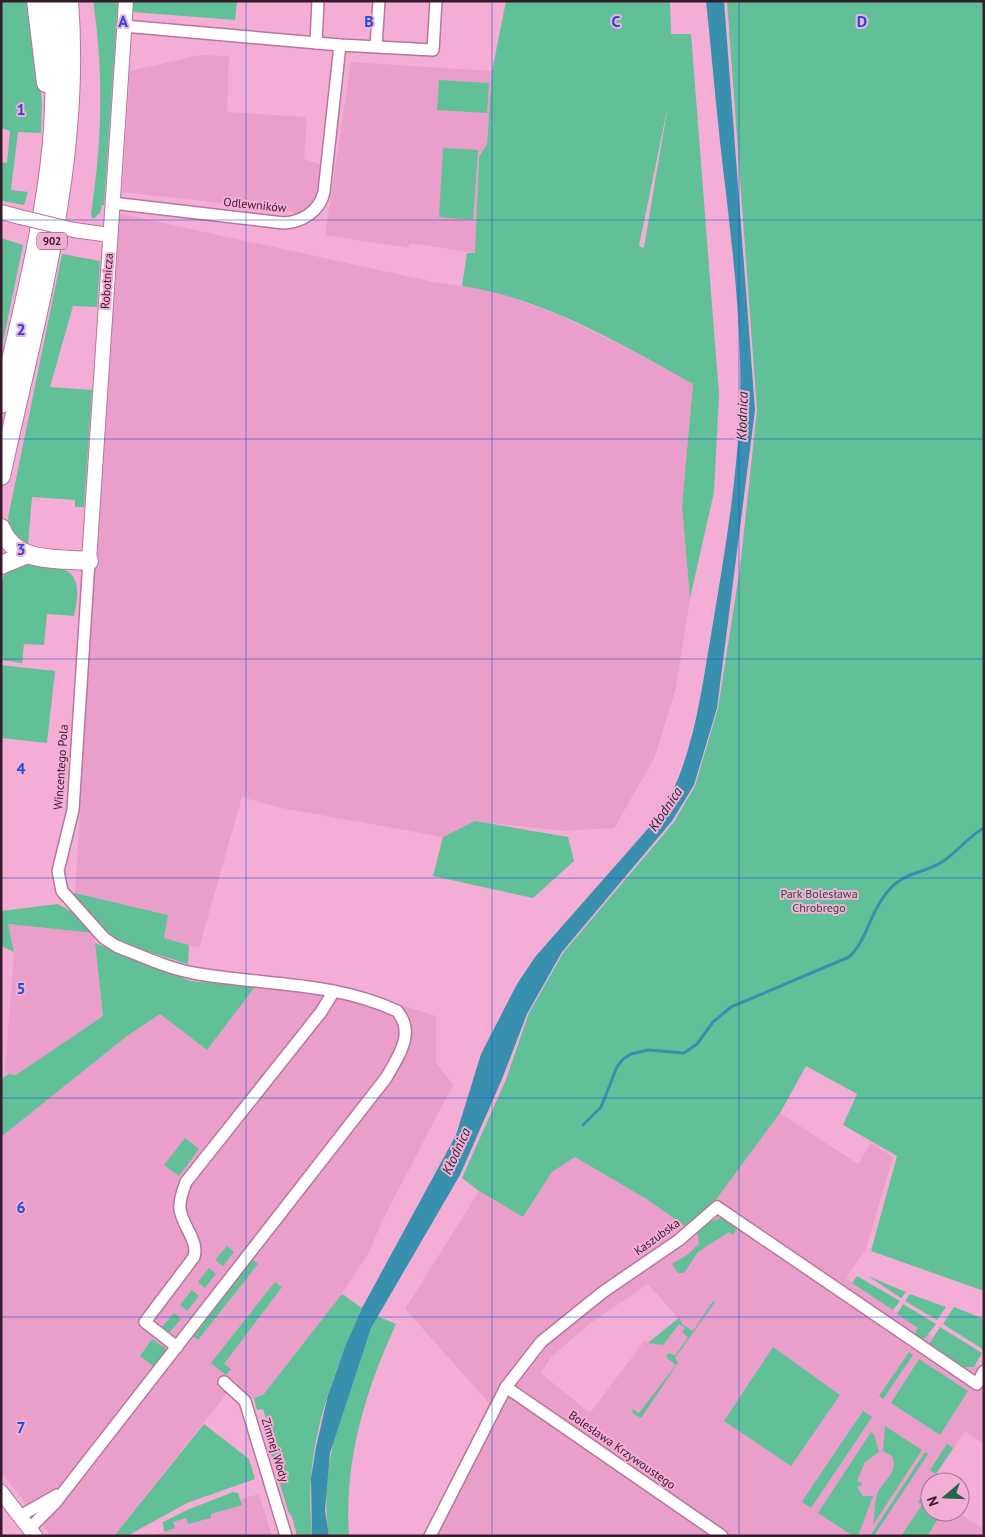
<svg xmlns="http://www.w3.org/2000/svg" width="985" height="1537" viewBox="0 0 985 1537" font-family="'PT Sans',sans-serif">
	<rect width="100%" height="100%" fill="#f4aed6"/>
	<g fill="#e99fc9" fill-rule="evenodd">
		<path d="M200 55 229 56 227 112 307 117 304 159 320 164 316 196 311 205 304 210 295 215 292 211 122 192 130 71Z"/>
		<path d="M351 62 492 71 487 144 479 157 475 253 410 243 408 248 325 235Z"/>
		<path d="M117 213 434 282 491 290 556 314 613 341 693 384 682 506 690 598 676 688 654 759 614 828 564 831 475 821 443 837 276 807 242 797 199 948 164 938 168 915 75 893Z"/>
		<path d="M7 924 94 933 103 1016 16 1075 8 1074 5 1071 14 952Z"/>
		<path d="M264 976 344 987 436 1016V1062L453 1085 383 1219 369 1252 342 1294 263 1395 245 1401 232 1387 114 1536H51L1 1472V1137L127 1036 160 1014 207 1050Z"/>
		<path d="M780 1113 858 1164 871 1143 893 1157 866 1249 846 1278 984 1371V1444L965 1431 926 1490 930 1493V1512H958L984 1529V1536H424L489 1403 405 1309 479 1191 523 1217 552 1172 575 1157 648 1200 683 1223 715 1201ZM648 1284 678 1318 648 1343 645 1340 590 1413 541 1373 551 1357 592 1322Z"/>
		<path d="M259 1494 272 1536H151L175 1528 173 1522 186 1518 188 1524 211 1518 210 1514 242 1504 241 1499Z"/>
	</g>
	<g fill="#62c098" fill-rule="evenodd">
		<path d="M1 1H31L42 103 41 133 18 132 11 190 28 192 24 205 3 201 1 203V162L7 163 10 131 1 128Z"/>
		<path d="M93 1H118L104 205H102L100 213 93 219 91 214C102 143 104 72 93 1Z"/>
		<path d="M133 1H237L235 20 132 12Z"/>
		<path d="M506 1H670L671 34H691L719 395 714 492 690 598 682 506 693 384C621 344 544 298 462 286L467 253H475L479 157 487 144 492 71ZM668 105 644 247 643 248 639 246Z"/>
		<path d="M727 1H984V1291L871 1251 897 1156 843 1125 857 1094 806 1066 780 1113 715 1201 685 1226 648 1200 575 1157 552 1172 523 1217 479 1191 462 1178 505 1082 529 1013 563 953 674 822 695 786 718 708 740 568 757 410Z"/>
		<path d="M439 80 489 83 487 113 437 110Z"/>
		<path d="M443 148 478 150 473 220 439 217Z"/>
		<path d="M1 238 23 245 1 352Z"/>
		<path d="M62 254 100 261 97 307 73 306 50 387 92 390 84 507H75V500L32 497 28 545C14 541 11 531 8 518Z"/>
		<path d="M20 563C61 567 87 563 74 616L47 614 44 645 24 644 22 663 1 660V583L7 567Z"/>
		<path d="M1 665 55 671 47 743 1 738Z"/>
		<path d="M475 821 568 837 574 861 533 898 433 876 443 837Z"/>
		<path d="M75 893 168 915 164 938 189 945 188 964 117 942 96 925 71 896Z"/>
		<path d="M58 904 75 914 94 933 8 924 14 952 1 946V911Z"/>
		<path d="M95 943 190 981 255 987 207 1050 160 1014 127 1036 1 1137V1079L8 1074 16 1075 103 1016Z"/>
		<path d="M185 1138 199 1149 179 1176 164 1165Z"/>
		<path d="M721 1218 737 1228 733 1235 729 1232 698 1252 684 1273H678L672 1264 687 1255 699 1244 697 1231 704 1224Z"/>
		<path d="M227 1246 234 1252 223 1266 215 1260Z"/>
		<path d="M251 1258 258 1264 198 1340 191 1334Z"/>
		<path d="M209 1268 216 1274 205 1288 198 1282Z"/>
		<path d="M857 1276 900 1301 893 1310 852 1283Z"/>
		<path d="M868 1276 906 1292 901 1298Z"/>
		<path d="M275 1282 282 1287 224 1364 231 1369 226 1375 211 1363Z"/>
		<path d="M192 1290 199 1296 187 1311 180 1305Z"/>
		<path d="M342 1294 362 1308C339 1361 315 1419 311 1478 309 1497 311 1517 312 1536H297L292 1517 288 1511 267 1441 272 1440 263 1409 257 1410 254 1398 263 1395Z"/>
		<path d="M910 1294 946 1307 937 1320 905 1301Z"/>
		<path d="M713 1301 715 1302 675 1358 678 1363 641 1418 632 1413 633 1409 639 1413 676 1365 667 1358 666 1355 670 1353 675 1356 688 1337 682 1332 685 1328 679 1324 663 1345 648 1343 679 1318 683 1325 693 1331Z"/>
		<path d="M903 1304 936 1324 922 1342 913 1336 918 1328 897 1314Z"/>
		<path d="M954 1307 984 1319V1350L943 1324Z"/>
		<path d="M174 1313 181 1319 169 1333 162 1327Z"/>
		<path d="M377 1316 396 1324C365 1392 344 1460 349 1536H329C317 1463 347 1396 371 1328Z"/>
		<path d="M940 1327 982 1353 974 1367H966L964 1370 928 1346Z"/>
		<path d="M152 1339 165 1348V1352L153 1366 140 1356Z"/>
		<path d="M773 1347 840 1395 791 1466 724 1421Z"/>
		<path d="M909 1352 913 1355 883 1399 879 1396Z"/>
		<path d="M919 1359 968 1391 940 1435 891 1403Z"/>
		<path d="M863 1411 872 1417 811 1508 802 1502 803 1500Z"/>
		<path d="M204 1424 249 1459 255 1479 187 1503 127 1536H114Z"/>
		<path d="M885 1426 922 1450 873 1525C875 1515 874 1500 878 1492 884 1480 899 1472 892 1456L883 1451Z"/>
		<path d="M871 1432 874 1434 879 1452 865 1462 857 1481 861 1482 862 1485 857 1487 863 1496H873L858 1536H853L818 1513Z"/>
		<path d="M947 1444 953 1448 936 1474 930 1470Z"/>
		<path d="M925 1452 928 1454 874 1536H870Z"/>
		<path d="M233 1492 238 1493 242 1505 211 1514V1518L188 1524 186 1518 173 1522 175 1528 164 1532 163 1522 187 1510Z"/>
		<path d="M921 1498 930 1504V1512L942 1513 927 1536H901L922 1505 918 1502Z"/>
	</g>
	<path fill="#3890ae" d="M706 1H724L755 410 717 708 694 785 672 821 562 952 527 1014 502 1079 460 1175 371 1328 330 1453 325 1510 329 1536H312L311 1478 316 1447 328 1395 345 1347 362 1308 456 1135 481 1054 517 984 535 957 660 815C694 759 701 692 712 629 727 539 743 448 740 357 738 285 728 213 720 142 715 95 711 48 706 1Z"/>
	<g fill="none" stroke-linecap="round" stroke-linejoin="round">
		<path stroke="#3890ae" stroke-width="3" d="M583 1125 601 1107 617 1067 623 1059 631 1054 648 1050 684 1053 697 1044 713 1022 731 1007 849 957C868 939 870 911 888 891 906 870 926 874 945 860 959 850 969 836 984 828"/>
		<defs>
			<g id="minor">
				<path d="M124 26 340 45 433 50 436 1"/>
				<path d="M316 43 318 1"/>
				<path d="M376 46 379 1"/>
				<path d="M112 203 284 223C302 222 320 211 324 192L340 45"/>
				<path d="M177 1347 145 1322 194 1257C199 1240 182 1226 180 1209 179 1199 183 1191 186 1182L321 1012 334 991"/>
				<path d="M224 1382 245 1401 286 1536"/>
				<path d="M506 1387 722 1536"/>
				<path d="M20 1516 57 1495"/>
				<path d="M29 1529 55 1503 386 1078C398 1057 416 1033 397 1011 335 982 266 985 199 974 171 970 142 956 116 946L104 938 62 891 58 871 73 810 89 561"/>
				<path d="M430 1536 506 1387 541 1342 603 1292 679 1240 717 1207 977 1384 984 1371"/>
			</g>
			<g id="tertiary">
				<path d="M1 212 20 217"/>
				<path d="M74 230 110 235"/>
				<path d="M89 561 126 1"/>
				<path d="M1 1492 35 1536"/>
			</g>
			<g id="primary">
				<path d="M36 1 46 83"/>
				<path d="M1 404C20 318 44 230 52 142 56 95 55 48 52 1"/>
				<path d="M1 476C35 320 82 162 69 1"/>
				<path d="M1 528C15 564 56 558 89 561"/>
				<path d="M1 565 25 555"/>
			</g>
		</defs>
		<use href="#minor" stroke="#b8769c" stroke-width="14"/>
		<use href="#tertiary" stroke="#b8769c" stroke-width="16"/>
		<use href="#primary" stroke="#b8769c" stroke-width="20"/>
		<use href="#minor" stroke="#fff" stroke-width="11"/>
		<use href="#tertiary" stroke="#fff" stroke-width="14"/>
		<use href="#primary" stroke="#fff" stroke-width="18"/>
		<defs>
			<path id="tertiary-bridge" d="M20 217 74 230"/>
		</defs>
		<use href="#tertiary-bridge" stroke="#b8769c" stroke-width="16" stroke-linecap="butt"/>
		<use href="#tertiary-bridge" stroke="#fff" stroke-width="14"/>
	</g>
	<path fill="none" stroke="#1d4ed8" stroke-width="1" stroke-opacity="0.55" d="M246 1V1536M492 1V1536M739 1V1536M1 220H984M1 439H984M1 659H984M1 878H984M1 1098H984M1 1317H984"/>
	<g text-anchor="middle" stroke-width="4" stroke-linejoin="round" paint-order="stroke">
		<rect fill="#f4aed6" stroke="#6e475e" stroke-width="1" x="37" y="232.5" width="30" height="17" rx="4"/>
		<g font-size="11" font-weight="bold" fill="#351b2b">
			<text x="52" y="245">902</text>
		</g>
		<g font-size="12" fill="#351b2b" stroke="#f4aed6">
			<text transform="translate(255 205) rotate(6)" y="4">Odlewników</text>
			<text transform="translate(107 281) rotate(-86)" y="4">Robotnicza</text>
			<text transform="translate(61 767) rotate(-86)" y="4">Wincentego Pola</text>
			<text transform="translate(657 1237) rotate(-36)" y="4">Kaszubska</text>
			<text transform="translate(275 1450) rotate(73)" y="4">Zimnej Wody</text>
			<text transform="translate(622 1450) rotate(35)" y="4">Bolesława Krzywoustego</text>
		</g>
		<g font-size="12" fill="#265240" stroke="#f4aed6">
			<text x="819" y="898">Park Bolesława<tspan x="819" dy="14">Chrobrego</tspan></text>
		</g>
		<g font-size="14" font-style="italic" fill="#1a2e36" stroke="#f4aed6">
			<text transform="translate(742 416) rotate(-88)" y="5">Kłodnica</text>
			<text transform="translate(665 809) rotate(-56)" y="5">Kłodnica</text>
			<text transform="translate(456 1151) rotate(-65)" y="5">Kłodnica</text>
		</g>
	</g>
	<g font-size="16" text-anchor="middle" font-weight="bold" fill="#1d4ed8" stroke="#f4aed6" stroke-width="4" stroke-linejoin="round" paint-order="stroke">
		<text x="123" y="27">A</text>
		<text x="369" y="27">B</text>
		<text x="616" y="27">C</text>
		<text x="862" y="27">D</text>
		<text x="21" y="115">1</text>
		<text x="21" y="335">2</text>
		<text x="21" y="555">3</text>
		<text x="21" y="774">4</text>
		<text x="21" y="994">5</text>
		<text x="21" y="1213">6</text>
		<text x="21" y="1433">7</text>
	</g>
	<rect width="985" height="1537" fill="none" stroke="#351b2b" stroke-width="5"/>
	<g transform="translate(945 1497) rotate(251)"><circle r="24" fill="#f4aed6" stroke="#a87392"/>
	<path d="M0-4L9 19L0 12L-9 19Z" fill="#29634b"/>
	<text y="-8" font-size="14" font-weight="bold" text-anchor="middle" fill="#351b2b">N</text>
	</g>
</svg>
